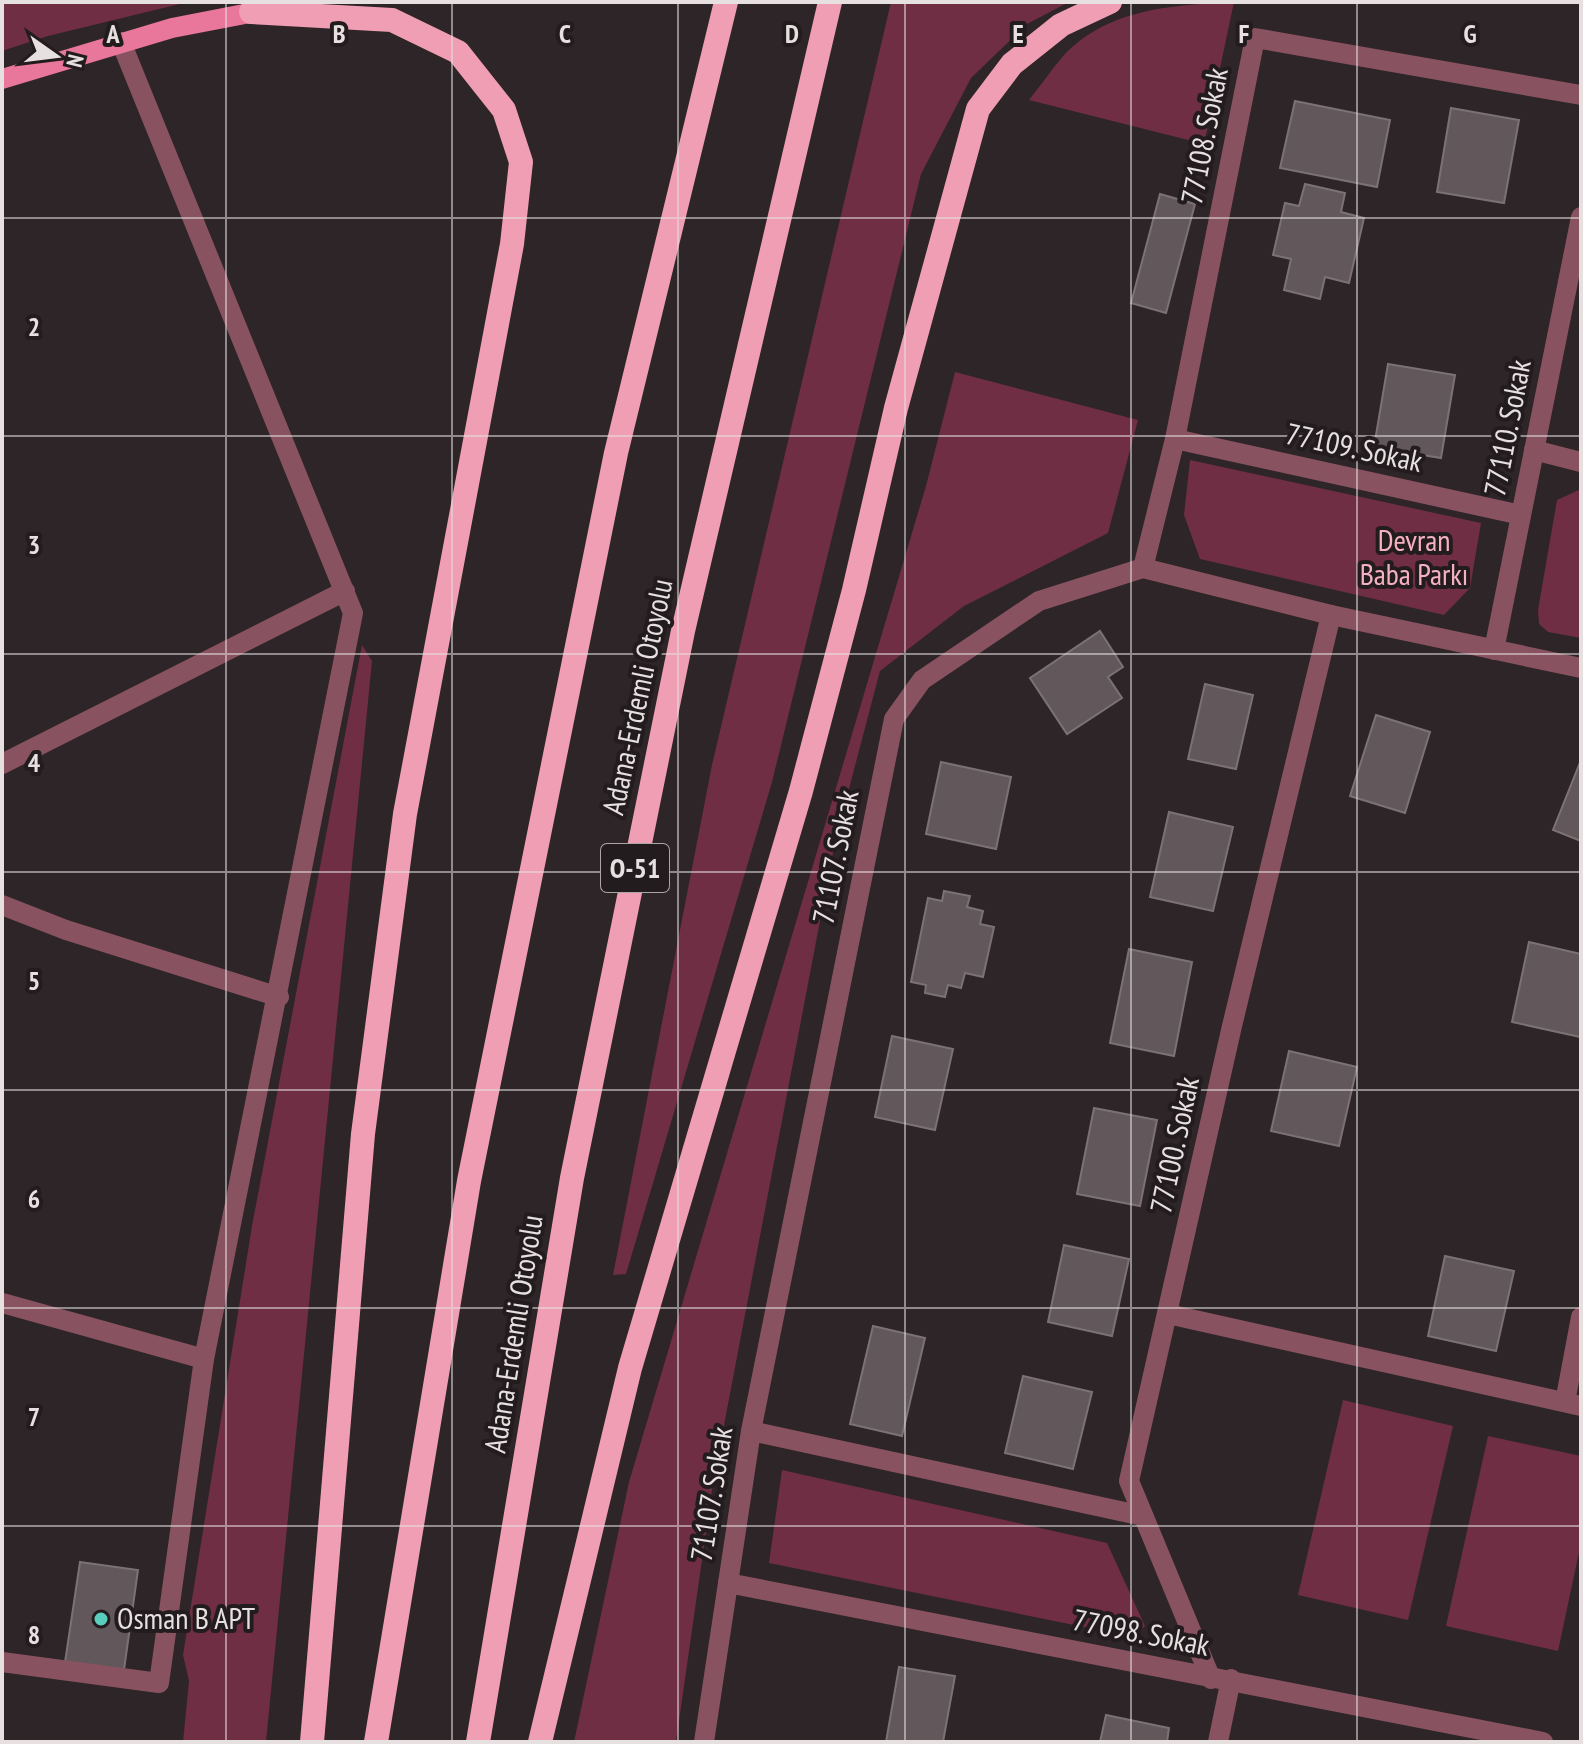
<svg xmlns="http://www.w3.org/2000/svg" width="1583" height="1744" viewBox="0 0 1583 1744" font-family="'PT Sans Narrow',sans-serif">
	<rect width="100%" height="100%" fill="#2d2527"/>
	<g fill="#6f2e43">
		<path d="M8 2H188L48 36 2 51V4Z"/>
		<path d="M891 2H1069L1027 24 971 78 921 174 772 782 626 1274 613 1275 712 765Z"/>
		<path d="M1234 2 1204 144 1029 100C1041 85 1052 69 1064 55 1109 8 1174 5 1234 2Z"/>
		<path d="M955 372 1138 420 1108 533 964 606 880 671 835 842 713 1483 676 1742H574L629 1482 926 486Z"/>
		<path d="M1190 460 1481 523 1470 588 1444 615 1200 559 1184 515Z"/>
		<path d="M1581 489V638L1548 632 1539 624 1538 610 1557 500Z"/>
		<path d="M362 645 372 661 266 1742H183L189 1681 183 1655 252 1226Z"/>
		<path d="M1343 1400 1453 1426 1408 1620 1298 1595Z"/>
		<path d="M1488 1436 1581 1456V1543L1558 1651 1446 1626Z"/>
		<path d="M782 1470 1107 1543 1145 1626 1133 1637 769 1563Z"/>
	</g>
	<g fill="#62585b" stroke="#7c7274" stroke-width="2">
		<path d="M1295 101 1390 120 1377 187 1280 168Z"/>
		<path d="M1451 108 1519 120 1504 203 1437 192Z"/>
		<path d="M1305 184 1345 193 1341 212 1364 218 1349 283 1325 277 1320 299 1284 290 1291 259 1273 255 1285 203 1299 206Z"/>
		<path d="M1160 194 1195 204 1166 313 1131 303Z"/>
		<path d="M1388 364 1455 375 1441 458 1374 447Z"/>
		<path d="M1100 631 1123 667 1108 677 1122 698 1067 734 1030 678Z"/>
		<path d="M1205 684 1253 695 1236 769 1188 759Z"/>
		<path d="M1376 715 1430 732 1405 813 1350 796Z"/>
		<path d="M1581 760V841L1553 830Z"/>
		<path d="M941 762 1011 777 996 849 926 834Z"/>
		<path d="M1169 812 1233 827 1213 911 1150 897Z"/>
		<path d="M944 891 970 896 967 907 983 911 980 924 994 927 983 977 965 973 961 988 948 985 945 997 925 993 926 985 911 982 928 898 942 901Z"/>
		<path d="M1529 942 1581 954 1580 1037 1512 1022Z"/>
		<path d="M1129 949 1192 962 1174 1056 1110 1043Z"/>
		<path d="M892 1036 953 1049 935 1130 875 1117Z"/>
		<path d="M1289 1051 1357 1067 1339 1146 1271 1131Z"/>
		<path d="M1094 1108 1157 1120 1140 1206 1077 1194Z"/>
		<path d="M1064 1245 1129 1259 1112 1336 1048 1322Z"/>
		<path d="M1445 1256 1514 1271 1496 1351 1428 1336Z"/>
		<path d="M873 1326 925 1338 902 1436 850 1424Z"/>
		<path d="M1023 1376 1092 1392 1073 1469 1005 1453Z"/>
		<path d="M80 1562 138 1570 123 1677 64 1669Z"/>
		<path d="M899 1667 955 1676 943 1742H886Z"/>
		<path d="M1106 1715 1169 1728 1167 1742H1100Z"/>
	</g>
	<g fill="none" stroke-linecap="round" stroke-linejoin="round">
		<g stroke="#895261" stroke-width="20">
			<path d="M1175 439 1521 515"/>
			<path d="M1534 450 1581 462"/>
			<path d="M1143 568 1175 439 1255 38 1581 95"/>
			<path d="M1494 650 1581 217"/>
			<path d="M2 764 345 591"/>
			<path d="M2 905 66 930 279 997"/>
			<path d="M2 1303 204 1359"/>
			<path d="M1168 1314 1581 1406"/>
			<path d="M1565 1402 1581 1317"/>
			<path d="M751 1431 1143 1516"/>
			<path d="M728 1583 1543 1742"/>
			<path d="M2 1662 159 1683 204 1359 353 613 121 42"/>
			<path d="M1211 1679 1129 1481 1232 1026 1331 615"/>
			<path d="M704 1742 751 1431 894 719 922 680 1039 601 1143 568 1331 615 1581 668"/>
			<path d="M1218 1742 1231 1679"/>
		</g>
		<path stroke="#e9779b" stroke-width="20" d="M2 79 172 28 306 2"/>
		<g stroke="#f09eb4" stroke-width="24">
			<path d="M251 12 392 20 458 52 504 110 521 162 512 244 405 814 363 1134 312 1742"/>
			<path d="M376 1742 469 1181 616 453 726 2"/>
			<path d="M478 1742 572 1178 683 631 830 2"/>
			<path d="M540 1742 630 1368 801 791 854 590 896 408 978 109 1012 64 1061 25 1110 2"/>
		</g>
	</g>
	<path fill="none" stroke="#e6e0e1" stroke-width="2" stroke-opacity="0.55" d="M226 2V1742M452 2V1742M678 2V1742M905 2V1742M1131 2V1742M1357 2V1742M2 218H1581M2 436H1581M2 654H1581M2 872H1581M2 1090H1581M2 1308H1581M2 1526H1581"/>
	<circle fill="#5acebc" stroke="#231c1e" stroke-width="3" cx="101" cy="1619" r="8"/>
	<g text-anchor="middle" stroke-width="8" stroke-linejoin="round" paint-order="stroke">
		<rect fill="#231c1e" stroke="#aca5a6" stroke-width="2" x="601" y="844" width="68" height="48" rx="6"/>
		<g font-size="28" font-weight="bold" fill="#e6e0e1">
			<text x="635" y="878">O-51</text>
		</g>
		<g font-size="30" fill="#e6e0e1" stroke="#231c1e">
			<text transform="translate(1205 136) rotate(-79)" y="10">77108. Sokak</text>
			<text transform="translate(1508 428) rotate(-79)" y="10">77110. Sokak</text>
			<text transform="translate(1354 448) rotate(12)" y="10">77109. Sokak</text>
			<text transform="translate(638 697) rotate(-78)" y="10">Adana-Erdemli Otoyolu</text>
			<text transform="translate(836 857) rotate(-79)" y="10">71107. Sokak</text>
			<text transform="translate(1175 1145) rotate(-78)" y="10">77100. Sokak</text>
			<text transform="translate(514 1334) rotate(-81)" y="10">Adana-Erdemli Otoyolu</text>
			<text transform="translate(712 1494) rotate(-81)" y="10">71107. Sokak</text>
			<text transform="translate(1141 1633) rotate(11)" y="10">77098. Sokak</text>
		</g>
		<g font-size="30" fill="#f5b0c2" stroke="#231c1e">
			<text x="1414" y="551">Devran<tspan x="1414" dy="34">Baba Parkı</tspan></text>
		</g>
		<g font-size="30" fill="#e6e0e1" stroke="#231c1e" text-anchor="start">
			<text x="117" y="1629">Osman B APT</text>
		</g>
	</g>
	<g font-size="26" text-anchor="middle" font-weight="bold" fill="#e6e0e1" stroke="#231c1e" stroke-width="8" stroke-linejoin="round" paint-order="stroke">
		<text x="113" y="43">A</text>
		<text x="339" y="43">B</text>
		<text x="565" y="43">C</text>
		<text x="792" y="43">D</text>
		<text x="1018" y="43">E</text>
		<text x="1244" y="43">F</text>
		<text x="1470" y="43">G</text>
		<text x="34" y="336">2</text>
		<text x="34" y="554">3</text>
		<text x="34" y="772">4</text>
		<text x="34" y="990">5</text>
		<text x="34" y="1208">6</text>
		<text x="34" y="1426">7</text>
		<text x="34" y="1644">8</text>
	</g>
	<rect width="1583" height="1744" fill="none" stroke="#e6e0e1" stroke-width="8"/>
	<g transform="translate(56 56) rotate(104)" stroke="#231c1e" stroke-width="6" paint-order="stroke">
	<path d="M0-6L14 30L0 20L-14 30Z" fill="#e6e0e1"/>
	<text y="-12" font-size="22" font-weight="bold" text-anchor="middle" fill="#e6e0e1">N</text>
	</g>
</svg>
